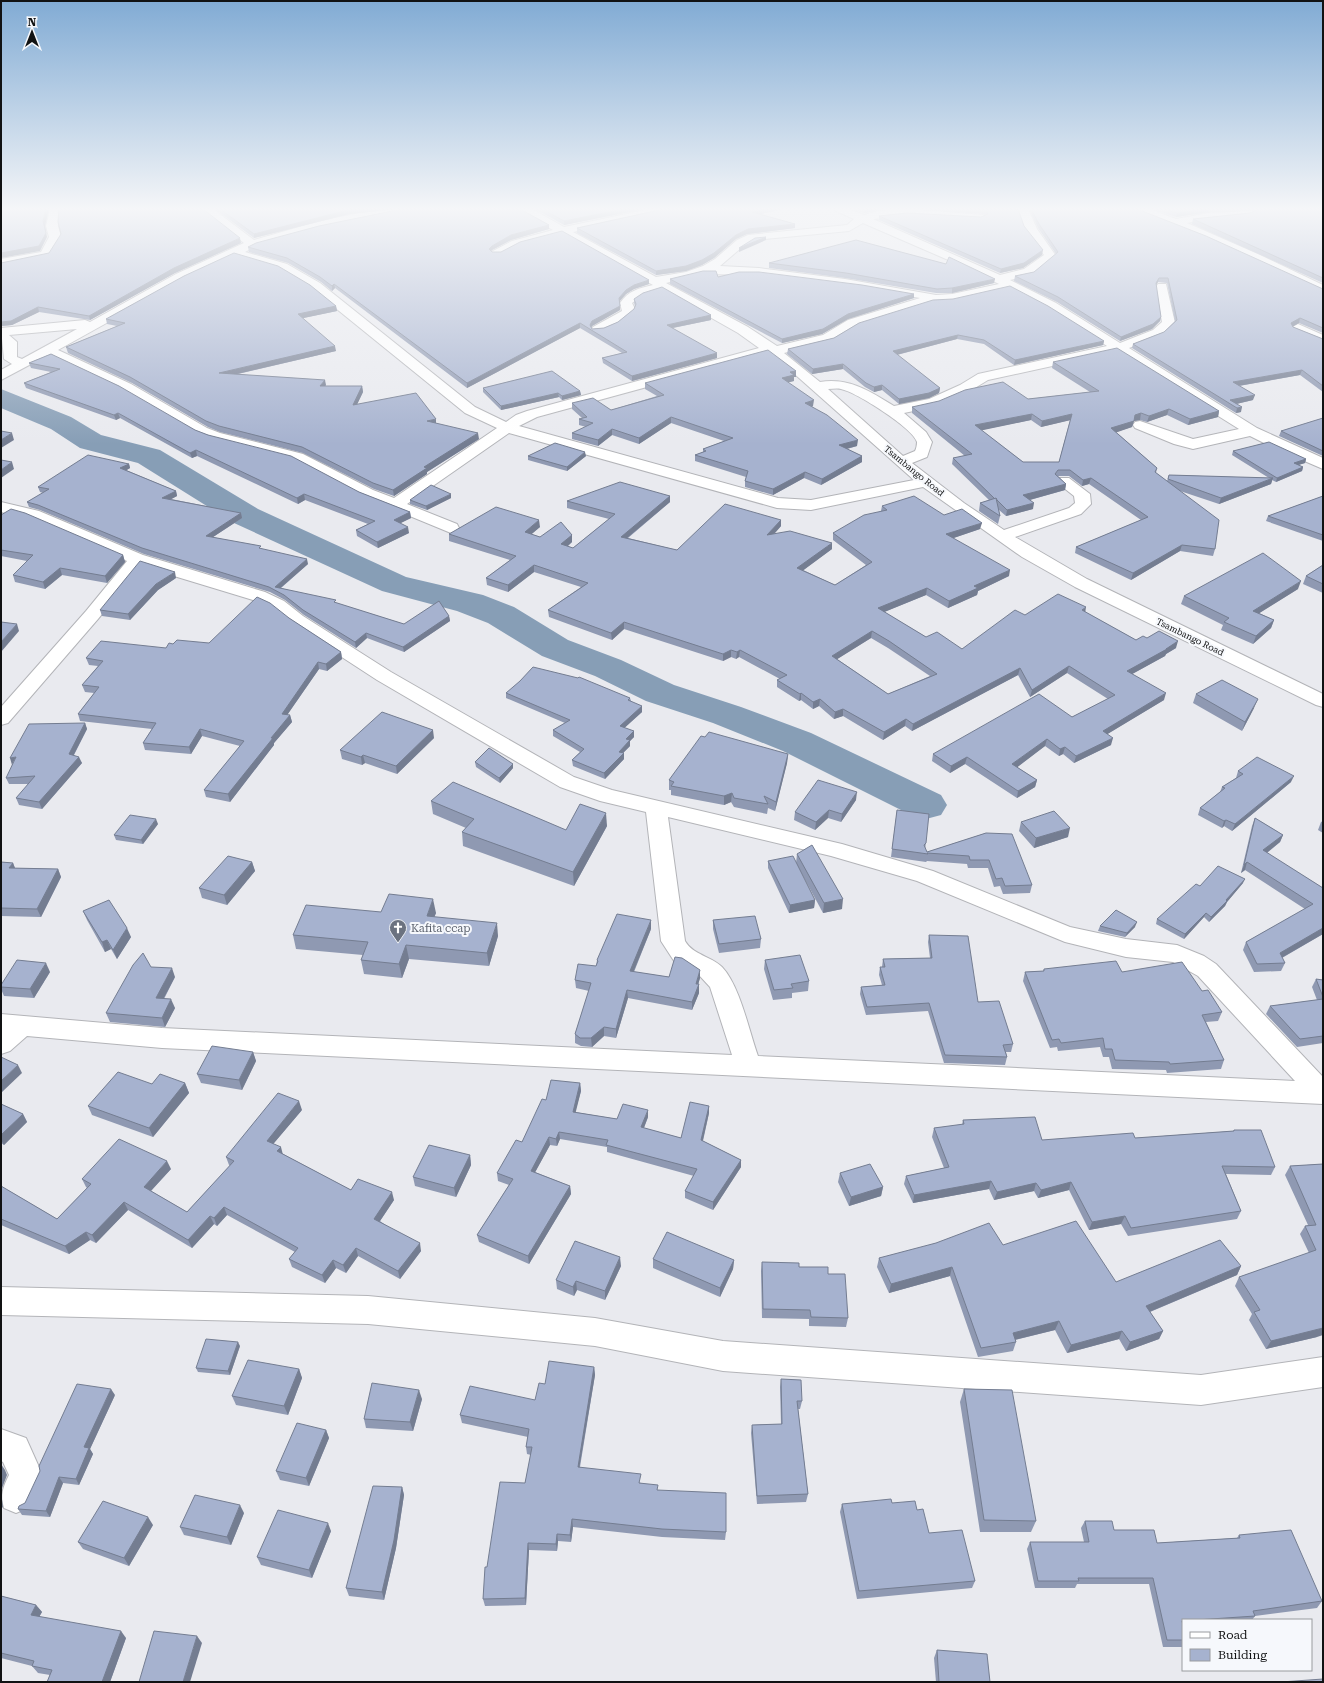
<svg xmlns="http://www.w3.org/2000/svg" width="1324" height="1683" viewBox="0 0 1324 1683" font-family="'Roboto Serif',serif">
	<rect width="100%" height="100%" fill="#e9eaef"/>
	<g fill="none" stroke-linecap="round" stroke-linejoin="round">
		<path fill="#879eb6" fill-rule="evenodd" d="M1 389 71 417 101 435 160 450 258 509 406 577 483 595 514 607 568 640 621 660 674 685 741 707 811 733 941 795 947 805 941 815 926 819 911 815 783 751 713 723 646 701 595 676 542 656 488 623 457 611 382 591 234 523 138 463 80 448 51 429 1 408Z"/>
		<defs>
			<g id="minor">
				<path d="M50 209 60 210 58 226 61 237 49 257 1 267V259L41 252 49 237 46 226Z"/>
				<path d="M202 209H213L254 240C303 226 356 209 407 209L402 212 319 229 256 246 245 252 287 264 320 283 475 407 506 422 516 415 527 411 759 348 738 333 662 290 642 296 632 303 635 309C633 319 603 335 593 333L591 330 593 327 622 311 620 303C628 291 639 288 653 285L562 234 520 245 501 255H493L491 253 493 251 512 241 553 230 520 211 519 209H532L564 227 650 209H669L664 212 573 232 656 277 686 272 703 266 715 259 737 240 748 235 847 225 854 219 836 211 835 209H849L864 215 878 211 907 209 984 215 986 217 984 219 980 220 907 216 873 219 1000 275 1024 269 1044 255 1025 229 1018 209H1028L1037 229 1056 256 1032 275 1010 280 1056 303 1120 343 1153 330 1162 322 1156 287 1158 284H1166L1175 323 1162 335 1129 348 1257 428 1323 458V469L1272 447 1250 436 1193 449 1174 444 1135 428 1133 425 1135 422 1140 421 1193 439 1239 429 1116 352 988 380 970 391 938 406 904 413 926 432 932 442 927 457 912 463 964 503 1004 530 1069 508 1075 503 1074 496 1055 481 1057 478H1069L1090 494 1091 504 1081 514 1015 537 1087 579 1323 694V707L1316 705 1075 587 1022 557 923 487 811 510 777 508 509 433 407 504 457 524 459 528 457 532 451 533 361 496 293 460 210 439 197 434 121 390 48 355 1 380V370L12 364 4 359 1 328 85 320 90 322 176 274 244 243ZM863 223 969 269 999 284 952 294 936 295 845 279 759 268 720 266 741 248 754 240 849 231ZM235 256 279 270 312 289 465 413 497 428 394 498 373 490 303 454 220 433 207 428 131 384 58 350 184 280ZM703 274 759 275 862 288 920 298 848 320 823 335 777 346 748 327 666 283ZM1009 289 1048 309 1107 346 978 374 960 385 929 399 894 406C871 392 849 377 820 382L784 353 833 341 858 326 932 303 952 302ZM77 329 22 359 17 357V342L9 335ZM768 354 790 370 914 480 811 500 778 498 519 426 537 417ZM828 389C832 389 837 388 841 389 856 392 913 428 917 442 917 445 916 449 915 451L903 456Z"/>
				<path d="M1135 209H1149L1176 219 1209 213 1253 211 1255 213 1253 215 1249 216 1209 219 1187 223 1260 255 1323 285V294L1206 239 1136 211Z"/>
				<path d="M1298 324 1323 335V344L1293 331 1291 328Z"/>
				<path d="M1 502 39 511 143 555 265 592 284 601 303 616 391 672 574 777 612 790 842 844 933 871 1070 927 1126 939 1177 945 1204 956 1216 964 1323 1077V1104L162 1048 27 1036 10 1051 1 1054V1014L162 1028 732 1055 710 987 698 974 674 961 661 941 646 812 600 801 560 787 377 680 291 624 272 609 253 600 141 566 98 619 8 723 1 725V707L86 611 127 561 28 518 1 512ZM668 817 831 856 917 881 1065 942 1126 957 1173 962 1198 976 1295 1081 758 1056C749 1031 740 986 722 967 711 956 693 955 685 941Z"/>
				<path d="M1 1287 368 1296 595 1318 723 1341 1201 1375 1323 1357V1387L1201 1405 723 1371 595 1346 368 1324 1 1315Z"/>
				<path d="M1 1429 26 1438 43 1476 28 1508 16 1513 4 1508C0 1495 3 1487 9 1475L3 1462 1 1461Z"/>
			</g>
		</defs>
		<use href="#minor" stroke="#b3b4b8" stroke-width="2"/>
		<use href="#minor" fill="#fff" fill-rule="evenodd"/>
	</g>
	<g fill="#8f99b2" fill-rule="evenodd">
		<path d="M215 209H396L349 214 254 238Z"/>
		<path d="M402 209 549 225V229L511 240 492 250 491 251 492 252 649 284 634 289 626 294 619 301 620 310 592 326 591 328 592 329 604 328 618 322 634 309 635 306 634 303V299L711 315V320L673 328 717 358 632 381 603 363 602 358 622 353 580 328 467 388 335 288 332 291 321 282 288 263 249 252 248 247Z"/>
		<path d="M535 209H644L564 225Z"/>
		<path d="M664 209H783L760 214 795 228 747 234 736 239 714 258 702 265 686 271 656 275 577 233V228Z"/>
		<path d="M853 209H890L878 210 864 213Z"/>
		<path d="M922 209H1018L1024 226 1042 255 1023 268 1000 273 879 220V216L981 217 985 215 984 214Z"/>
		<path d="M1029 209H1137L1323 289V333L1299 323 1293 326V327L1323 339V392L1300 375 1239 386 1253 400 1236 404 1241 412 1236 413 1132 348 1133 344 1164 332 1175 321 1167 283 1158 282 1156 285 1161 317 1160 321 1152 329 1120 341 1057 302 1014 281 1015 276 1034 272 1056 254 1038 228Z"/>
		<path d="M1152 209H1323V283L1192 224 1193 219 1250 213 1254 211 1253 210 1209 212 1176 217Z"/>
		<path d="M241 243 175 273 90 320 39 312 12 325 1 326V263Z"/>
		<path d="M769 263 994 283 952 293H936L845 278 769 268Z"/>
		<path d="M718 277 914 294V298L848 319 822 334 782 343 670 284V279Z"/>
		<path d="M336 306 337 311 303 318 336 351 238 374 326 385 325 386H362L363 392 357 404 436 423 479 439 427 472V474L394 496 374 489 303 453 220 432 208 427 132 383 68 353 66 347 117 326 107 324 106 319Z"/>
		<path d="M859 323 1104 341 1103 345 1014 365 984 344 957 339 897 355 940 388 939 393 929 398 899 404 882 390 874 392 865 387 843 369 812 374 787 354 788 349 834 338Z"/>
		<path d="M51 354 195 430 359 492 410 512 411 518 400 523 409 533 378 548 357 536 356 530 368 524 305 500 298 504 197 456 192 458 120 418 116 420 26 388 24 383 51 372 31 368 29 363Z"/>
		<path d="M1053 362 1219 411 1218 417 1188 425 1167 415 1147 422 1140 420 1134 421 1132 427 1116 432 1157 468 1156 473 1167 481 1169 475 1269 478 1232 455 1233 451 1306 459 1305 463 1298 465 1303 467 1302 471 1276 482 1272 480 1271 484 1219 504 1180 491 1215 549 1213 556 1180 551 1131 580 1075 553 1076 547 1141 520 1089 484 1082 486 1069 476H1058L1066 484 1065 490 1030 500 1033 509 1006 516 999 510 1000 516 998 524 979 511 980 503 989 500 952 464 953 458 965 456 912 413V407L1028 399 1090 392 1052 368ZM1031 420 1041 427 1070 420 1059 462H1023L981 430Z"/>
		<path d="M796 371V377H794V381L788 382 813 406H812L857 446 847 449 862 456V462L821 485 804 478 773 495 745 487V481L746 477 695 461V455L703 452V449L724 441 671 423 639 444 612 435 598 446 572 439V433L586 427 579 425V419L582 418 572 409V403L611 410 657 396 645 389V383Z"/>
		<path d="M483 388 580 391 581 395 562 400 559 397 501 410 483 392Z"/>
		<path d="M1323 418V456L1279 436 1281 431Z"/>
		<path d="M528 456H586L567 471 528 460Z"/>
		<path d="M129 464 130 468 126 470 176 491 177 496 171 499 241 513 242 518 213 537 262 549 308 564 281 588 336 603 404 624 449 616 450 621 404 652 367 638 356 648 304 615 285 600 270 592 144 554 40 510 29 507 27 502 43 493 40 492 38 487Z"/>
		<path d="M670 496V502L628 538 677 550 781 520V526L774 534 832 549 803 570 835 585 866 565 833 540V533L881 511 882 506 944 515 980 529 953 538 1009 576 978 591 977 595 948 608 926 595 884 612 926 637 962 649 1025 615 1085 612 1136 640 1147 638 1176 648 1166 654 1165 656 1132 674 1164 700 1107 734 1111 745 1074 763 1063 754 1059 756 1045 746 1017 767 1037 780 1035 787 1017 798 965 764 950 773 932 761 933 754 1072 717 1108 699 1067 673 1030 697 1018 675 912 731 905 726 883 740 843 716 834 719 819 706 813 709 801 700 799 701 777 687V680L780 679 739 657 736 659 731 657 723 661 624 629 612 640 549 617 548 610 581 587 534 572 508 592 487 585 486 578 510 560 449 541V534L540 527 531 534 540 537 572 535V542L568 546 573 548 609 519 567 508V501ZM871 638 888 648 930 676 888 694 837 659Z"/>
		<path d="M1323 496V541L1266 521 1268 516Z"/>
		<path d="M451 498 427 510 410 504V500Z"/>
		<path d="M1 515 123 555 125 562 107 583 62 575 45 589 15 582 13 575 27 561 1 556Z"/>
		<path d="M1323 565V593L1303 584 1306 576Z"/>
		<path d="M176 578 158 590 130 620 102 616 100 610Z"/>
		<path d="M1298 589 1259 613 1274 620 1271 628 1253 644 1221 630 1223 625 1181 604 1184 596Z"/>
		<path d="M289 618 341 652 342 659 327 671 319 669 287 715H290L292 722 274 743V745L230 802 206 797 204 790 240 746 202 736 191 754 145 750 143 743 152 729 80 721 78 714 94 693 85 692 82 685 98 666 89 665 86 658 166 648 173 644 209 643Z"/>
		<path d="M506 693 630 698 631 701 642 712 624 728 634 737 630 741V746L623 753 624 759 605 779 573 766 572 760 580 752 553 736V730L565 723 506 698Z"/>
		<path d="M1196 694 1254 708 1242 731 1193 703Z"/>
		<path d="M85 723 87 729 74 755 82 763 42 809 19 805 16 798 29 784H9L6 778Z"/>
		<path d="M705 737 788 754 787 763 775 811 768 808 767 814 734 807 731 802 724 805 671 795V790H669V780Z"/>
		<path d="M434 738 397 774 365 763 362 765 342 759 340 750Z"/>
		<path d="M475 762 513 768 500 783 476 767Z"/>
		<path d="M1238 771 1291 782 1232 831 1224 826 1222 828 1198 815 1200 808 1220 792 1222 787 1236 778Z"/>
		<path d="M856 800 841 822 828 818 815 830 794 820 795 812Z"/>
		<path d="M431 801 566 830 607 826 574 886 463 846 462 832 466 828 433 814Z"/>
		<path d="M897 810 926 843 925 849 927 852 986 833 1032 885 1030 893 1003 894 1000 886 994 887 988 868H968L967 864 927 861 926 862 891 857Z"/>
		<path d="M1255 818 1283 835 1280 842 1267 853 1323 888V934L1282 958 1285 963 1281 971 1254 972 1243 950 1246 942 1305 909 1245 870 1241 873 1252 826Z"/>
		<path d="M1323 821V833L1318 830 1321 822Z"/>
		<path d="M1021 822 1068 837 1034 848 1019 831Z"/>
		<path d="M158 824 143 844 116 840 114 835Z"/>
		<path d="M797 854 842 909 823 913 796 863Z"/>
		<path d="M768 861 815 900 814 908 789 913 768 868Z"/>
		<path d="M1 862 13 863 15 868 58 869 61 877 41 917 1 916Z"/>
		<path d="M252 862 255 871 227 905 202 898 199 888Z"/>
		<path d="M1243 883 1227 902 1225 906 1209 922 1204 917 1184 939 1156 924 1157 919 1200 886Z"/>
		<path d="M83 911 131 937 117 959 111 949 105 952 87 920Z"/>
		<path d="M381 912 436 913 434 917 498 936 489 966 409 959 402 978 364 974 361 960 363 955 296 949 293 935Z"/>
		<path d="M713 920 761 939 760 948 719 953 713 929Z"/>
		<path d="M1100 926 1135 927 1125 937 1098 931Z"/>
		<path d="M651 929 634 972 669 977 700 978 698 984H699V993L692 1010 628 998 616 1038 604 1036 592 1047 581 1046 575 1043V1034L589 991 576 988 575 980 596 966 597 960Z"/>
		<path d="M929 935 978 1002 1013 1044 1011 1052H1006L1007 1057 1005 1065 944 1063 928 1011 866 1015 860 994 861 987 882 985 879 975 880 967H882L883 959 930 958 928 942Z"/>
		<path d="M765 960 809 981 808 991 792 993V998L773 1000 764 969Z"/>
		<path d="M1044 969 1122 972 1202 991 1222 1012 1218 1021 1206 1022 1224 1060 1221 1069 1167 1073 1166 1070 1112 1069 1109 1057H1103L1100 1047 1058 1051 1057 1047 1050 1048 1023 981 1025 972 1043 971Z"/>
		<path d="M50 972 34 998 4 996 1 989V985Z"/>
		<path d="M175 977 164 999 175 1008 165 1027 110 1022 106 1013Z"/>
		<path d="M1316 979 1323 980V1043L1297 1047 1266 1014 1270 1006 1317 1000 1312 987Z"/>
		<path d="M253 1052 256 1061 242 1090 201 1083 197 1074Z"/>
		<path d="M185 1083 189 1093 153 1137 92 1115 88 1106 152 1084Z"/>
		<path d="M580 1083 581 1091 575 1112 617 1119 648 1117 644 1128 681 1138 709 1106V1113L703 1141 741 1160V1167L713 1210 685 1198V1191L694 1176 607 1152V1147L560 1139 557 1146 550 1145 535 1172 570 1186 571 1194 529 1264 479 1242 477 1235 509 1185 498 1181 497 1173 522 1142 546 1100Z"/>
		<path d="M1 1104 23 1114 27 1122 4 1145 1 1143Z"/>
		<path d="M302 1110 273 1144 283 1154 351 1190 394 1200 380 1221 421 1251 400 1279 358 1256 346 1273 336 1268 325 1283 292 1267 289 1259 295 1252 227 1215 217 1226 214 1224 192 1248 128 1210 96 1243 90 1240 69 1254 1 1225V1186L57 1219 87 1188 86 1187 82 1179 171 1169 151 1191 187 1212 230 1166 229 1165 226 1157Z"/>
		<path d="M963 1120 1042 1140 1135 1138 1233 1131 1234 1130 1275 1167 1271 1175 1226 1174 1241 1211 1237 1219 1128 1236 1121 1224 1089 1230 1069 1190 1038 1198 1034 1191 994 1200 989 1189 913 1203 904 1184 906 1176 944 1168 932 1137 934 1128 962 1125Z"/>
		<path d="M470 1155 471 1165 456 1197 415 1186 413 1177Z"/>
		<path d="M1323 1164 1317 1337 1266 1349 1249 1320 1252 1314 1235 1286 1239 1277 1309 1253 1300 1234 1305 1226 1308 1225 1285 1175 1290 1166Z"/>
		<path d="M840 1173 883 1187 881 1196 849 1206 838 1182Z"/>
		<path d="M1003 1245 1116 1282 1241 1266 1237 1275 1150 1312 1163 1331 1159 1339 1126 1351 1119 1339 1067 1353 1055 1330 1015 1340 1016 1342 1013 1351 978 1357 950 1276 889 1293 877 1267 879 1258Z"/>
		<path d="M653 1259 734 1260 733 1269 720 1297 653 1268Z"/>
		<path d="M762 1262 799 1267 848 1318 846 1327 809 1326V1319L762 1318 761 1271Z"/>
		<path d="M621 1266 605 1300 577 1290 574 1296 557 1289 556 1280Z"/>
		<path d="M240 1346 230 1375 198 1372 196 1368Z"/>
		<path d="M594 1367 595 1375 580 1467 641 1483 658 1490 726 1532 725 1540 662 1537 573 1527 571 1542 558 1541 557 1551 529 1550 526 1605 485 1606 483 1599 487 1567 525 1483 531 1455 527 1454 526 1447 528 1437 462 1423 460 1415 535 1400 545 1384Z"/>
		<path d="M299 1369 302 1378 288 1415 236 1405 232 1396Z"/>
		<path d="M781 1379 802 1401 800 1409H798L808 1494 806 1502 757 1504 751 1433 752 1425 781 1424 780 1387Z"/>
		<path d="M964 1389 1036 1521 1031 1532H980L960 1402Z"/>
		<path d="M115 1395 90 1449 93 1454 79 1485 63 1483 50 1517 22 1515 18 1509 25 1503Z"/>
		<path d="M422 1399 413 1431 366 1428 364 1419Z"/>
		<path d="M326 1430 329 1438 309 1486 280 1480 276 1471Z"/>
		<path d="M402 1487 404 1495 396 1548 384 1600 349 1596 346 1588Z"/>
		<path d="M892 1503 917 1510 929 1533 975 1581 972 1588 857 1599 840 1512 842 1504Z"/>
		<path d="M244 1513 231 1545 184 1535 180 1527Z"/>
		<path d="M1085 1521 1157 1543 1237 1538 1239 1535 1322 1601 1317 1608 1255 1616 1252 1620H1183V1646L1182 1647H1163L1149 1584H1077L1075 1588H1035L1027 1549 1030 1542H1084L1081 1528Z"/>
		<path d="M153 1525 129 1566 83 1549 78 1542Z"/>
		<path d="M331 1531 312 1578 261 1565 257 1557Z"/>
		<path d="M1 1596 36 1605 42 1612 39 1617 126 1638 110 1682H47L50 1675 38 1673 32 1666 1 1658Z"/>
		<path d="M937 1650 990 1682H936L934 1658Z"/>
	</g>
	<g fill="#747d91">
		<path d="M46 209H49L45 226 47 237 40 251 1 258V253L43 221Z"/>
		<path d="M356 209H396L349 214 254 238V234L348 210Z"/>
		<path d="M624 209H644L564 225V221Z"/>
		<path d="M767 209H783L752 216V212Z"/>
		<path d="M864 209H878V210L864 213Z"/>
		<path d="M1203 209H1209V212L1176 217 1177 213Z"/>
		<path d="M795 224V228L747 234 736 239 714 258 702 265 686 271 656 275V271L748 229Z"/>
		<path d="M549 225V229L511 240 492 250 490 253 489 249 492 246 511 235Z"/>
		<path d="M766 237V240L739 252V248Z"/>
		<path d="M240 238 241 243 175 273 90 320 89 316 174 268Z"/>
		<path d="M1043 250 1042 255 1023 268 1000 273 1001 269Z"/>
		<path d="M1159 278 1158 282 1155 287 1156 283Z"/>
		<path d="M995 279 994 283 952 293V288Z"/>
		<path d="M649 280V284L634 289 626 294 619 302V298L626 290 634 285Z"/>
		<path d="M334 284 335 288 332 291V286Z"/>
		<path d="M914 294V298L848 319 822 334 782 343V339L848 314Z"/>
		<path d="M336 306 337 311 299 319 298 314Z"/>
		<path d="M620 306V310L592 326 590 329V325L592 321Z"/>
		<path d="M38 307 39 312 12 325 1 326V322Z"/>
		<path d="M711 315V320L667 329V325Z"/>
		<path d="M1161 317 1160 321 1152 329 1120 341 1121 337Z"/>
		<path d="M1300 318 1299 323 1290 328 1291 323Z"/>
		<path d="M580 323V328L467 388V383Z"/>
		<path d="M958 335 957 339 892 356 893 351Z"/>
		<path d="M1104 341 1103 345 1014 365 1015 360Z"/>
		<path d="M335 346 336 351 220 378 219 373Z"/>
		<path d="M717 353V358L632 381V376Z"/>
		<path d="M843 364V369L812 374 813 369Z"/>
		<path d="M1302 370 1300 375 1232 387 1233 382Z"/>
		<path d="M796 371V377H794V381L782 384V378L790 372Z"/>
		<path d="M325 380 326 385 321 391 320 386Z"/>
		<path d="M882 385V390L874 392V387Z"/>
		<path d="M362 386 363 392 354 411 353 405Z"/>
		<path d="M940 388 939 393 929 398 899 404V399Z"/>
		<path d="M580 391 581 395 562 400V396Z"/>
		<path d="M558 393 559 397 501 410V406Z"/>
		<path d="M1255 395 1253 400 1232 405 1230 400Z"/>
		<path d="M814 400 813 406 805 408V403Z"/>
		<path d="M1242 407 1241 412 1236 413 1237 408Z"/>
		<path d="M1169 409 1167 415 1147 422 1149 416Z"/>
		<path d="M1219 411 1218 417 1188 425 1190 419Z"/>
		<path d="M118 413 120 418 116 420 114 415Z"/>
		<path d="M1141 413 1140 420 1134 421 1132 427 1109 435 1111 428 1135 415Z"/>
		<path d="M1032 414 1031 420 974 432 975 425Z"/>
		<path d="M1072 414 1071 420 1041 427 1042 421Z"/>
		<path d="M671 417V423L639 444V438Z"/>
		<path d="M436 419V424L427 421Z"/>
		<path d="M612 429V435L598 446V440Z"/>
		<path d="M12 433 14 440 1 448V440Z"/>
		<path d="M478 433 479 439 427 472V474L394 496 393 490 424 467Z"/>
		<path d="M858 440 857 446 838 451 839 445Z"/>
		<path d="M196 450 197 456 192 458 190 453Z"/>
		<path d="M585 452 586 456 567 471V467Z"/>
		<path d="M862 456V462L821 485 822 479Z"/>
		<path d="M1306 459 1305 463 1292 467 1294 463Z"/>
		<path d="M12 462 14 469 1 478V470Z"/>
		<path d="M129 464 130 468 122 473 120 468Z"/>
		<path d="M1303 467 1302 471 1276 482 1277 478Z"/>
		<path d="M805 472 804 478 773 495V489Z"/>
		<path d="M1091 478 1089 484 1082 486 1083 480Z"/>
		<path d="M1273 478 1271 484 1219 504 1221 498Z"/>
		<path d="M1066 484 1065 490 1022 502 1023 495Z"/>
		<path d="M176 491 177 496 164 503 162 498Z"/>
		<path d="M304 494 305 500 298 504 297 498Z"/>
		<path d="M451 494V498L427 510 426 506Z"/>
		<path d="M670 496V502L621 543V537Z"/>
		<path d="M1034 503 1033 509 1006 516 1007 510Z"/>
		<path d="M410 512 411 518 395 526 394 520Z"/>
		<path d="M241 513 242 518 207 541 206 536Z"/>
		<path d="M539 520 540 527 526 539 525 532Z"/>
		<path d="M781 520V526L767 542V535Z"/>
		<path d="M982 523 980 529 945 541 946 534Z"/>
		<path d="M408 527 409 533 378 548 377 542Z"/>
		<path d="M572 535V542L562 551 561 544Z"/>
		<path d="M832 543V549L797 575V568Z"/>
		<path d="M1182 545 1180 551 1131 580 1133 573Z"/>
		<path d="M123 555 125 562 107 583 105 576Z"/>
		<path d="M307 559 308 564 277 591 275 587Z"/>
		<path d="M534 565V572L508 592V585Z"/>
		<path d="M60 568 62 575 45 589 43 582Z"/>
		<path d="M1010 570 1009 576 978 591 977 595 948 608 949 601 974 586Z"/>
		<path d="M175 572 176 578 158 590 130 620 128 614 156 584Z"/>
		<path d="M1301 581 1298 589 1250 619 1253 611Z"/>
		<path d="M927 588 926 595 877 615 878 608Z"/>
		<path d="M1086 607 1085 614 1082 610Z"/>
		<path d="M449 616 450 621 404 652 403 647Z"/>
		<path d="M1274 620 1271 628 1253 644 1256 636Z"/>
		<path d="M624 622V629L612 640 611 633Z"/>
		<path d="M17 624 19 631 1 652V642Z"/>
		<path d="M872 631 871 638 831 663 832 656Z"/>
		<path d="M366 633 367 638 356 648 355 642Z"/>
		<path d="M1178 641 1176 648 1166 654 1165 656 1125 678 1127 671Z"/>
		<path d="M731 650V657L723 661V654Z"/>
		<path d="M740 650 739 657 736 659 737 652Z"/>
		<path d="M341 652 342 659 327 671 326 664Z"/>
		<path d="M318 662 319 669 283 721 282 714Z"/>
		<path d="M1069 666 1067 673 1030 697 1032 690Z"/>
		<path d="M1020 668 1018 675 912 731 913 724Z"/>
		<path d="M801 693V700L799 701 800 694Z"/>
		<path d="M1166 693 1164 700 1101 738 1103 731Z"/>
		<path d="M820 699 819 706 813 709V702Z"/>
		<path d="M1258 699 1254 708 1242 731 1245 722Z"/>
		<path d="M642 706V712L620 732V726Z"/>
		<path d="M843 709V716L834 719 835 712Z"/>
		<path d="M290 715 292 722 274 743V745L230 802 228 794 271 738Z"/>
		<path d="M906 719 905 726 883 740 884 732Z"/>
		<path d="M85 723 87 729 71 760 69 754Z"/>
		<path d="M200 729 202 736 191 754 189 747Z"/>
		<path d="M433 730 434 738 397 774 396 766Z"/>
		<path d="M634 731V737L630 741V746L619 757V752L626 739Z"/>
		<path d="M1113 738 1111 745 1074 763 1076 756Z"/>
		<path d="M1047 739 1045 746 1011 772 1012 764Z"/>
		<path d="M1065 747 1063 754 1059 756 1060 749Z"/>
		<path d="M624 753V759L605 779 604 773Z"/>
		<path d="M788 754 787 763 775 811 776 802Z"/>
		<path d="M363 755 365 763 362 765 361 757Z"/>
		<path d="M16 757 12 765 10 758Z"/>
		<path d="M79 757 82 763 42 809 39 802Z"/>
		<path d="M967 757 965 764 950 773 951 766Z"/>
		<path d="M513 764V768L500 783 499 778Z"/>
		<path d="M1294 776 1291 782 1232 831 1235 824Z"/>
		<path d="M1037 780 1035 787 1017 798 1018 791Z"/>
		<path d="M857 792 856 800 841 822 842 814Z"/>
		<path d="M732 793 731 802 724 805V796Z"/>
		<path d="M829 810 828 818 815 830 816 822Z"/>
		<path d="M606 813 607 826 574 886 573 872Z"/>
		<path d="M156 819 158 824 143 844 141 840Z"/>
		<path d="M1226 820 1224 826 1222 828 1224 821Z"/>
		<path d="M1070 828 1068 837 1034 848 1036 838Z"/>
		<path d="M1283 835 1280 842 1260 858 1263 850Z"/>
		<path d="M252 862 255 871 227 905 224 895Z"/>
		<path d="M1247 862 1245 870 1241 873 1244 865Z"/>
		<path d="M13 863 16 871 9 868Z"/>
		<path d="M58 869 61 877 41 917 37 909Z"/>
		<path d="M1245 879 1243 883 1227 902 1225 906 1209 922 1211 917Z"/>
		<path d="M433 899 436 913 429 930 427 916Z"/>
		<path d="M843 899 842 909 823 913 824 903Z"/>
		<path d="M815 900 814 908 789 913 790 905Z"/>
		<path d="M1206 913 1204 917 1184 939 1185 934Z"/>
		<path d="M651 920V929L630 980V971Z"/>
		<path d="M1137 922 1135 927 1125 937 1127 933Z"/>
		<path d="M497 923 498 936 489 966 487 953Z"/>
		<path d="M127 928 131 937 117 959 113 950Z"/>
		<path d="M1323 928V934L1276 961 1280 953Z"/>
		<path d="M107 940 111 949 105 952 102 942Z"/>
		<path d="M406 945 409 959 402 978 399 964Z"/>
		<path d="M46 963 50 972 34 998 30 989Z"/>
		<path d="M172 968 175 977 159 1007 156 998Z"/>
		<path d="M700 970V978L696 992 699 984V993L692 1010V1002L696 984Z"/>
		<path d="M627 990 628 998 616 1038V1029Z"/>
		<path d="M171 999 175 1008 165 1027 162 1018Z"/>
		<path d="M604 1027V1036L592 1047 591 1038Z"/>
		<path d="M253 1052 256 1061 242 1090 239 1080Z"/>
		<path d="M18 1065 22 1073 1 1093V1081Z"/>
		<path d="M185 1083 189 1093 153 1137 149 1128Z"/>
		<path d="M580 1083 581 1091 574 1119 573 1112Z"/>
		<path d="M299 1101 302 1110 269 1149 267 1141Z"/>
		<path d="M709 1106V1113L701 1148V1140Z"/>
		<path d="M648 1110V1117L641 1135V1127Z"/>
		<path d="M23 1114 27 1122 4 1145 1 1140V1135Z"/>
		<path d="M559 1132 560 1139 557 1146 556 1139Z"/>
		<path d="M549 1137 550 1145 532 1178 531 1171Z"/>
		<path d="M281 1147 283 1155 277 1151Z"/>
		<path d="M470 1155 471 1165 456 1197 454 1188Z"/>
		<path d="M741 1160V1167L713 1210V1202Z"/>
		<path d="M167 1161 171 1169 147 1195 144 1187Z"/>
		<path d="M991 1181 989 1189 913 1203 914 1195Z"/>
		<path d="M1071 1182 1069 1190 1038 1198 1041 1190Z"/>
		<path d="M1036 1183 1034 1191 994 1200 997 1192Z"/>
		<path d="M570 1186 571 1194 529 1264 528 1256Z"/>
		<path d="M883 1187 881 1196 849 1206 851 1197Z"/>
		<path d="M392 1192 394 1200 376 1227 374 1219Z"/>
		<path d="M124 1202 128 1210 96 1243 92 1235Z"/>
		<path d="M224 1207 227 1215 217 1226 214 1218Z"/>
		<path d="M210 1216 214 1224 192 1248 188 1240Z"/>
		<path d="M1125 1216 1121 1224 1089 1230 1092 1222Z"/>
		<path d="M86 1232 90 1240 69 1254 65 1246Z"/>
		<path d="M420 1243 421 1251 400 1279 398 1271Z"/>
		<path d="M356 1248 358 1256 346 1273 343 1265Z"/>
		<path d="M620 1257 621 1266 605 1300V1291Z"/>
		<path d="M333 1260 336 1268 325 1283 322 1275Z"/>
		<path d="M734 1260 733 1269 720 1297V1288Z"/>
		<path d="M1241 1266 1237 1275 1142 1315 1146 1306Z"/>
		<path d="M952 1267 950 1276 889 1293 891 1284Z"/>
		<path d="M576 1281 577 1290 574 1296 573 1287Z"/>
		<path d="M1059 1321 1055 1330 1010 1341 1013 1333Z"/>
		<path d="M1323 1328V1335L1317 1337 1266 1349 1271 1341Z"/>
		<path d="M1122 1331 1119 1339 1067 1353 1071 1345Z"/>
		<path d="M1163 1331 1159 1339 1126 1351 1130 1342Z"/>
		<path d="M238 1342 240 1346 230 1375 228 1371Z"/>
		<path d="M594 1367 595 1375 578 1475V1467Z"/>
		<path d="M299 1369 302 1378 288 1415 284 1406Z"/>
		<path d="M111 1389 115 1395 90 1449 93 1454 79 1485 76 1479 84 1447Z"/>
		<path d="M419 1390 422 1399 413 1431 410 1422Z"/>
		<path d="M326 1430 329 1438 309 1486 306 1478Z"/>
		<path d="M1 1464 5 1470 7 1475 1 1491 3 1508 1 1506Z"/>
		<path d="M59 1477 63 1483 50 1517 46 1511Z"/>
		<path d="M402 1487 404 1495 396 1548 384 1600 382 1592Z"/>
		<path d="M240 1505 244 1513 231 1545 227 1537Z"/>
		<path d="M148 1517 153 1525 129 1566 124 1558Z"/>
		<path d="M572 1519 573 1527 571 1542 570 1535Z"/>
		<path d="M328 1523 331 1531 312 1578 309 1570Z"/>
		<path d="M557 1534 558 1541 557 1551 556 1544Z"/>
		<path d="M528 1543 529 1550 526 1605 525 1598Z"/>
		<path d="M36 1605 42 1612 36 1622 31 1615Z"/>
		<path d="M121 1631 126 1638 110 1682H102Z"/>
		<path d="M197 1636 202 1643 190 1682H183Z"/>
	</g>
	<g fill="#a6b2cf" stroke="#747d91" fill-rule="evenodd">
		<path d="M1 209H46L43 221 46 233 39 246 1 253Z"/>
		<path d="M59 209H203L240 238 174 268 89 316 38 307 11 321 1 322V263L49 253 61 234 58 222Z"/>
		<path d="M220 209H356L348 210 254 234Z"/>
		<path d="M402 209H520L549 225 511 235 492 246 489 249 492 252H501L520 242 562 231 649 280 634 285 626 290 619 298 620 306 592 321 590 325 592 329 604 328 618 322 634 309 636 304 634 299 643 293 662 287 711 315 667 325 717 353 632 376 602 358 627 352 580 323 467 383 334 284 332 286 320 277 287 258 248 247 256 243 319 226Z"/>
		<path d="M542 209H624L564 221Z"/>
		<path d="M664 209H767L752 212 795 224 748 229 736 235 714 253 702 260 686 266 656 271 577 228Z"/>
		<path d="M976 209H1018L1024 226 1043 250 1024 263 1001 269 879 216 907 213 981 217 988 214 985 209Z"/>
		<path d="M1031 209H1137L1206 236 1323 289V328L1300 318 1291 323 1293 327 1323 339V386L1302 370 1233 382 1255 395 1230 400 1242 407 1237 408 1133 344 1164 332 1177 320 1168 278H1159L1156 283 1161 317 1153 324 1121 337 1058 297 1015 276 1034 272 1058 252 1039 224Z"/>
		<path d="M1165 209H1203L1177 213Z"/>
		<path d="M1256 209H1323V278L1193 219 1250 213 1257 210Z"/>
		<path d="M766 237 739 248 755 238Z"/>
		<path d="M856 240 946 264 949 257 995 279 952 288 937 289 846 273 769 263Z"/>
		<path d="M234 253 278 266 310 285 336 306 298 314 335 346 219 373 325 380 320 386H362L353 405 416 393 436 419 427 421 478 433 424 467 427 468 393 490 373 483 302 447 219 426 206 421 130 377 66 347 125 323 106 319 184 276Z"/>
		<path d="M703 271H716L718 277 739 272H759L862 285 914 294 848 314 823 329 782 339 670 279Z"/>
		<path d="M1010 286 1048 306 1104 341 1015 360 984 340 958 335 893 351 940 388 929 393 899 399 882 385 874 387 866 383 843 364 813 369 788 349 834 338 859 323 933 300 953 299Z"/>
		<path d="M1117 348 1219 411 1190 419 1169 409 1149 416 1141 413 1135 415 1134 421 1111 428 1157 468 1155 472 1219 520 1215 549 1182 545 1133 573 1076 547 1148 517 1091 478 1083 480 1070 470H1058L1055 474 1066 484 1023 495 1034 503 1007 510 997 500 996 498 995 499 953 458 972 454 912 407 939 401 965 390 1003 382 1028 399 1099 391 1053 362ZM1032 414 1042 421 1072 414 1059 462H1023L975 425Z"/>
		<path d="M768 350 796 371 790 372 794 375 782 378 814 400 805 403 827 415 858 440 839 445 862 456 822 479 805 472 773 489 745 481 748 471 695 455 706 451 703 449 733 438 671 417 639 438 612 429 598 440 572 433 593 423 579 419 587 417 572 403 593 398 611 410 664 395 645 383Z"/>
		<path d="M51 354 119 386 195 430 208 435 291 456 359 492 410 512 394 520 408 527 377 542 356 530 375 521 304 494 297 498 196 450 190 453 118 413 114 415 24 383 60 369 29 363Z"/>
		<path d="M552 371 580 391 562 396 558 393 501 406 483 388Z"/>
		<path d="M1323 418V451L1281 431Z"/>
		<path d="M1 431 12 433 1 440Z"/>
		<path d="M1269 442 1306 459 1294 463 1303 467 1277 478 1233 451Z"/>
		<path d="M555 443 585 452 567 467 528 456Z"/>
		<path d="M88 455 129 464 120 468 176 491 162 498 241 513 206 536 261 546 259 548 307 559 275 587 336 600 334 602 404 624 439 601 449 616 403 647 366 633 355 642 303 610 284 595 269 587 142 548 38 505 27 502 49 489 38 487Z"/>
		<path d="M1 460 12 462 1 470Z"/>
		<path d="M1169 475 1273 478 1221 498 1168 479Z"/>
		<path d="M620 482 670 496 621 537 677 550 725 504 781 520 767 535 790 531 832 543 797 568 835 585 872 562 833 533 864 515 887 510 882 506 914 496 944 515 962 509 982 523 946 534 1010 570 974 586 978 588 949 601 927 588 878 608 926 637 937 632 962 649 1015 610 1025 615 1058 594 1086 607 1082 610 1136 640 1143 636 1147 638 1159 631 1178 641 1166 649H1167L1127 671 1166 693 1103 731 1113 738 1076 756 1065 747 1060 749 1047 739 1012 764 1037 780 1018 791 967 757 951 766 933 754 1039 694 1072 717 1115 695 1069 666 1032 690 1020 668 913 724 906 719 884 732 843 709 835 712 820 699 813 702 801 693 800 694 777 680 787 675 740 650 737 652 731 650 723 654 624 622 611 633 548 610 588 583 534 565 508 585 486 578 516 556 449 534 496 507 539 520 525 532 540 537 561 522 572 535 561 544 573 548 615 514 567 501ZM872 631 889 641 937 674 888 694 832 656Z"/>
		<path d="M431 485 451 494 426 506 410 500Z"/>
		<path d="M1323 496V535L1268 516Z"/>
		<path d="M996 498 1000 516 980 503Z"/>
		<path d="M11 509 25 513 123 555 105 576 60 568 43 582 13 575 33 555 1 550V515Z"/>
		<path d="M1263 553 1301 581 1253 611 1274 620 1256 636 1224 622 1229 618 1184 596Z"/>
		<path d="M140 561 175 572 156 584 128 614 100 610Z"/>
		<path d="M1323 565V584L1306 576Z"/>
		<path d="M257 597 270 603 289 618 341 652 326 664 318 662 282 714 290 715 271 738H273L228 794 204 790 244 741 200 729 189 747 143 743 156 723 78 714 99 687 82 685 103 661 86 658 101 641 166 648 169 643 173 644 177 640 209 643Z"/>
		<path d="M1 622 17 624 1 642Z"/>
		<path d="M533 667 578 678 579 677 630 698 628 700 642 706 620 726 634 731 626 739 630 740 619 752 624 753 604 773 572 760 584 749 553 730 570 720 506 693 520 681Z"/>
		<path d="M1222 680 1258 699 1245 722 1196 694Z"/>
		<path d="M382 712 433 730 396 766 363 755 361 757 340 750Z"/>
		<path d="M85 723 69 754 79 757 39 802 16 798 35 776 6 778 16 757 10 758 29 724Z"/>
		<path d="M709 732 788 754 776 802 764 796 768 804 734 798 732 793 724 796 671 786 674 782 669 780 701 736 705 737Z"/>
		<path d="M489 748 513 764 499 778 475 762Z"/>
		<path d="M1257 757 1294 776 1235 824 1226 820 1224 821 1200 808 1225 788 1222 787 1243 774 1238 771Z"/>
		<path d="M818 780 857 792 842 814 829 810 816 822 795 812Z"/>
		<path d="M453 782 566 830 580 804 606 813 573 872 462 832 474 819 431 801Z"/>
		<path d="M897 810 929 814 926 843 924 845 927 852 986 833 1012 834 1032 885 1005 886 1002 878 996 879 989 860H970L969 856 927 853 928 854 892 849Z"/>
		<path d="M1054 811 1070 828 1036 838 1021 822Z"/>
		<path d="M130 815 156 819 141 840 114 835Z"/>
		<path d="M1255 818 1283 835 1263 850 1323 888V928L1280 953 1285 963 1257 964 1246 942 1313 904 1247 862 1244 865Z"/>
		<path d="M812 845 843 899 824 903 797 854Z"/>
		<path d="M228 856 252 862 224 895 199 888Z"/>
		<path d="M793 856 815 900 790 905 768 861Z"/>
		<path d="M1 862 13 863 9 868 58 869 37 909 1 908Z"/>
		<path d="M1218 866 1245 879 1226 900 1227 901 1211 917 1206 913 1185 934 1157 919 1196 884 1200 886Z"/>
		<path d="M389 894 433 899 427 916 497 923 487 953 406 945 399 964 361 960 368 942 293 935 306 905 381 912Z"/>
		<path d="M109 900 127 928 113 950 107 940 102 942 83 911Z"/>
		<path d="M1116 910 1137 922 1127 933 1100 926Z"/>
		<path d="M617 914 651 920 630 971 669 977 675 957 682 958 700 970 696 984H699L692 1002 627 990 616 1029 604 1027 591 1038H580L575 1034 591 983 575 980 578 964 596 966 598 961 597 960Z"/>
		<path d="M755 916 761 939 719 944 713 920Z"/>
		<path d="M929 935 968 936 978 1002 999 1001 1013 1044 1003 1045 1007 1057 945 1055 929 1003 867 1007 861 987 885 985 880 967H885L883 959 932 958Z"/>
		<path d="M143 953 151 967 172 968 156 998 171 999 162 1018 106 1013 133 965Z"/>
		<path d="M800 955 809 981 791 984 793 988 774 990 765 960Z"/>
		<path d="M17 960 46 963 30 989 1 987V985Z"/>
		<path d="M1116 961 1122 972 1182 962 1202 991 1208 990 1222 1012 1202 1015 1224 1060 1170 1064 1169 1062 1115 1060 1112 1049H1105L1103 1038 1061 1043 1059 1039 1052 1040 1025 972 1044 971V969Z"/>
		<path d="M1316 979 1323 980V997Z"/>
		<path d="M1323 999V1036L1300 1039 1270 1006Z"/>
		<path d="M212 1046 253 1052 239 1080 197 1074Z"/>
		<path d="M1 1057 18 1065 1 1081Z"/>
		<path d="M118 1072 152 1084 160 1074 185 1083 149 1128 88 1106Z"/>
		<path d="M551 1080 580 1083 573 1112 617 1119 623 1104 648 1110 641 1127 681 1138 690 1102 709 1106 701 1140 741 1160 713 1202 685 1191 697 1169 606 1145 608 1140 559 1132 556 1139 549 1137 531 1171 570 1186 528 1256 477 1235 513 1179 497 1173 516 1140 522 1142 542 1099 546 1100Z"/>
		<path d="M278 1093 299 1101 267 1141 281 1147 277 1151 351 1190 358 1179 392 1192 374 1219 420 1243 398 1271 356 1248 343 1265 333 1260 322 1275 289 1259 298 1248 224 1207 214 1218 210 1216 188 1240 124 1202 92 1235 86 1232 65 1246 1 1219V1186L57 1219 91 1184 82 1179 119 1139 167 1161 144 1187 187 1212 234 1161 226 1157Z"/>
		<path d="M1 1104 23 1114 1 1135Z"/>
		<path d="M1035 1117 1042 1140 1133 1133 1135 1138 1234 1131V1130H1261L1275 1167 1222 1166 1241 1211 1131 1228 1125 1216 1092 1222 1071 1182 1041 1190 1036 1183 997 1192 991 1181 914 1195 906 1176 949 1167 934 1128 964 1124 963 1120Z"/>
		<path d="M429 1145 470 1155 454 1188 413 1177Z"/>
		<path d="M870 1164 883 1187 851 1197 840 1173Z"/>
		<path d="M1323 1164V1328L1271 1341 1254 1312 1260 1310 1239 1277 1316 1250 1305 1226 1316 1225 1290 1166Z"/>
		<path d="M1076 1221 1116 1282 1220 1240 1241 1266 1146 1306 1163 1331 1130 1342 1122 1331 1071 1345 1059 1321 1013 1333 1016 1342 981 1348 952 1267 891 1284 879 1258 936 1243 989 1223 1003 1245Z"/>
		<path d="M667 1232 734 1260 720 1288 653 1259Z"/>
		<path d="M575 1241 620 1257 605 1291 576 1281 573 1287 556 1280Z"/>
		<path d="M762 1262 799 1263V1267H828V1274H845L848 1318 811 1317 810 1310 763 1309Z"/>
		<path d="M206 1339 238 1342 228 1371 196 1368Z"/>
		<path d="M248 1360 299 1369 284 1406 232 1396Z"/>
		<path d="M549 1361 594 1367 578 1467 641 1474 639 1483 658 1485 657 1490 726 1493V1532L662 1529 572 1519 570 1535 557 1534 556 1544 528 1543 525 1598 483 1599 485 1567H487L500 1482 525 1483 532 1447H526L529 1429 460 1415 470 1386 535 1400 539 1383 545 1384Z"/>
		<path d="M781 1379 801 1380 802 1401H797L808 1494 757 1496 752 1425 782 1424Z"/>
		<path d="M372 1383 419 1390 410 1422 364 1419Z"/>
		<path d="M77 1384 111 1389 84 1447 89 1448 76 1479 59 1477 46 1511 18 1509 19 1506 25 1503 40 1471 39 1466Z"/>
		<path d="M964 1389 1012 1390 1036 1521 984 1520Z"/>
		<path d="M297 1423 326 1430 306 1478 276 1471Z"/>
		<path d="M373 1486 402 1487 394 1540 382 1592 346 1588Z"/>
		<path d="M195 1495 240 1505 227 1537 180 1527Z"/>
		<path d="M891 1499 892 1503 915 1501 917 1510 923 1509 929 1533 962 1530 975 1581 859 1591 842 1504Z"/>
		<path d="M103 1501 148 1517 124 1558 78 1542Z"/>
		<path d="M278 1510 328 1523 309 1570 257 1557Z"/>
		<path d="M1085 1521H1112L1114 1530H1154L1157 1543 1240 1538 1239 1535 1291 1530 1322 1601 1253 1611 1255 1616 1196 1620H1183V1621H1182L1183 1625V1640H1167L1153 1578H1078L1079 1581H1038L1030 1542H1089Z"/>
		<path d="M1 1596 36 1605 31 1615 121 1631 102 1682H47L52 1670 32 1666 34 1661 1 1653Z"/>
		<path d="M154 1631 197 1636 183 1682H139Z"/>
		<path d="M937 1650 987 1654 990 1682H939Z"/>
		<path d="M1323 1679V1682H1281Z"/>
	</g>
	<linearGradient id="sky" x2="0" y2="1"><stop stop-color="#81abd4"/><stop offset="0.47" stop-color="#f5f6f8"/><stop offset="1" stop-color="#f5f6f8" stop-opacity="0"/></linearGradient>
	<rect width="1324" height="444" fill="url(#sky)"/>
	<defs>
		<symbol id="church-pin" viewBox="-11 -11 22 30"><path d="M0 17L-7.5 6A9.5 9.5 0 1 1 7.5 6Z" fill="#6b7280" stroke="#f6f8fc"/><path d="M-1.2-6h2.4v3.5h3.3v2.4h-3.3V6h-2.4V-.1h-3.3v-2.4h3.3Z" fill="#fff"/></symbol>
	</defs>
	<g fill-rule="evenodd">
		<use href="#church-pin" x="388" y="918" width="20" height="27"/>
	</g>
	<g text-anchor="middle" stroke-width="4" stroke-linejoin="round" paint-order="stroke">
		<g font-size="9" fill="#111213" stroke="#f6f8fc">
			<text transform="translate(914 471) rotate(39)" y="3">Tsambango Road</text>
			<text transform="translate(1190 637) rotate(26)" y="3">Tsambango Road</text>
		</g>
		<g font-size="11" fill="#5b616d" stroke="#f6f8fc" text-anchor="start">
			<text x="411" y="932">Kafita ccap</text>
		</g>
	</g>
	<rect width="1324" height="1683" fill="none" stroke="#111213" stroke-width="4"/>
	<rect x="1182" y="1619" width="130" height="52" fill="#f6f8fc" stroke="#9a9c9f"/>
	<rect x="1190" y="1632" width="20" height="6" fill="#ffffff" stroke="#9a9c9f"/>
	<text x="1218" y="1639" font-size="12" fill="#111213">Road</text>
	<rect x="1190" y="1649" width="20" height="12" fill="#a6b2cf" stroke="#9a9c9f"/>
	<text x="1218" y="1659" font-size="12" fill="#111213">Building</text>
	<g transform="translate(32 32)" stroke="#f6f8fc" stroke-width="3" paint-order="stroke">
	<path d="M0-3L7 15L0 10L-7 15Z" fill="#111213"/>
	<text y="-6" font-size="11" font-weight="bold" text-anchor="middle" fill="#111213">N</text>
	</g>
</svg>
